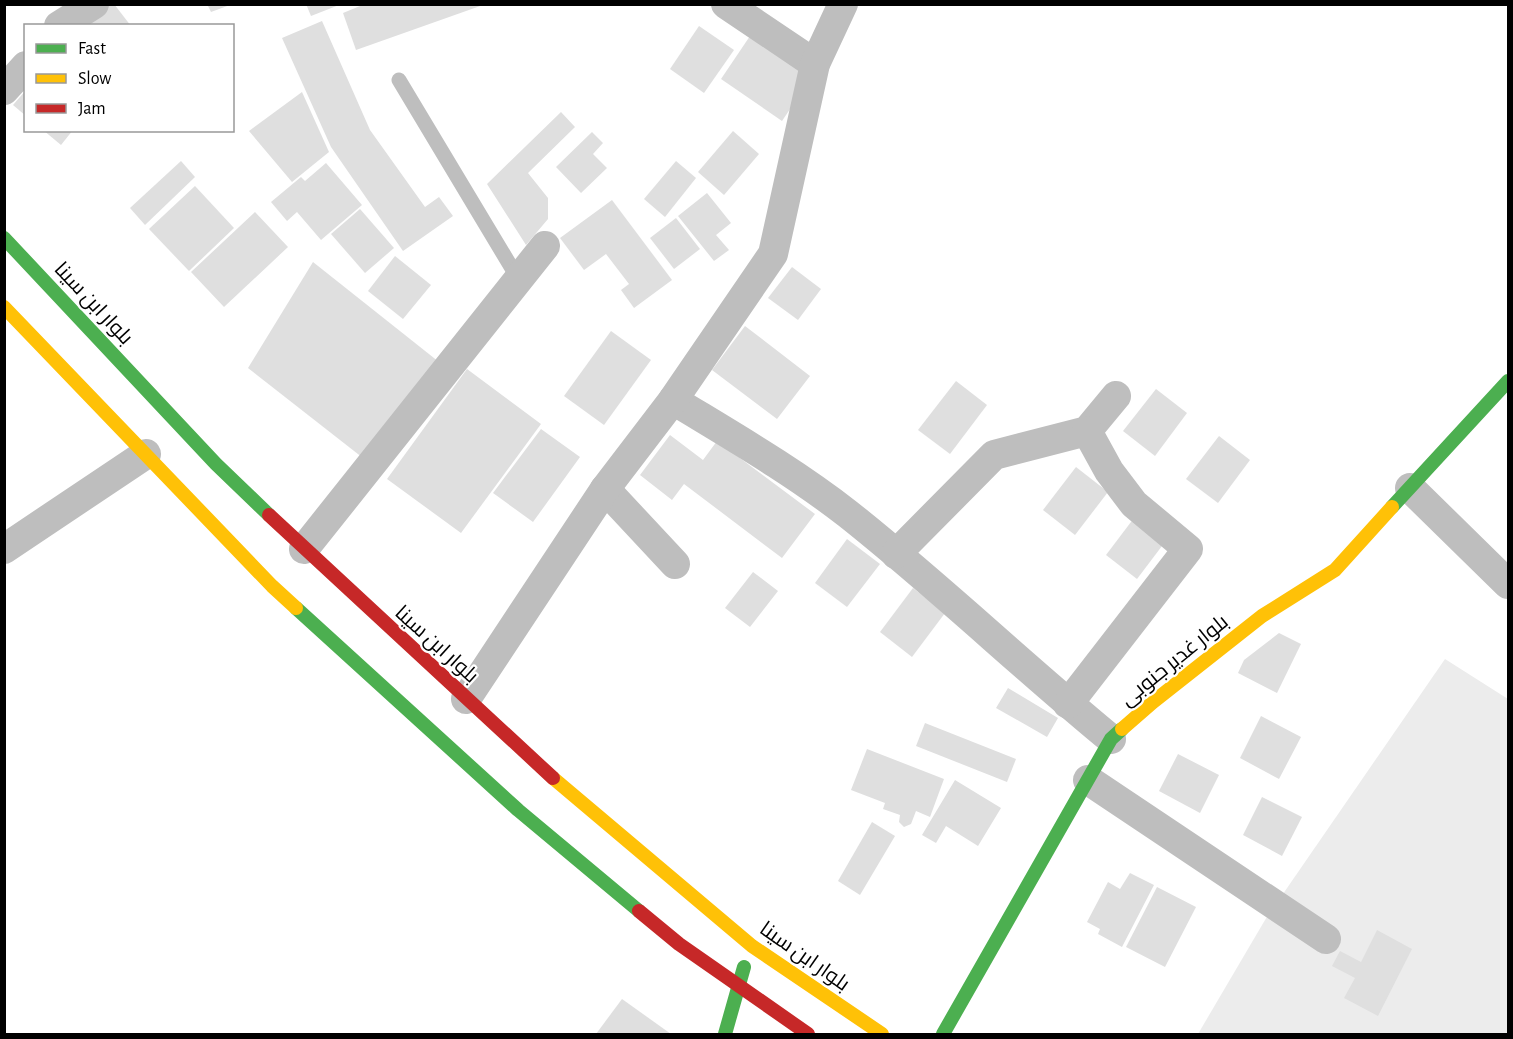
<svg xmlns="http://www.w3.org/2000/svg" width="1513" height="1039" viewBox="0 0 1513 1039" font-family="'Alegreya Sans',Cairo,sans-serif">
	<rect width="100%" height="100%" fill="#fff"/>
	<path fill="#ececec" d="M1445 659 1508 699V1034H1198L1265 920Z"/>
	<g fill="#dfdfdf">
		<path d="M102 4H114L131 26H76Z"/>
		<path d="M207 4H230V5L211 12Z"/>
		<path d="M306 4H339V5L311 16Z"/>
		<path d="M365 4H483V5L356 50 343 13Z"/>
		<path d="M322 21 370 130 425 207 439 197 453 216 403 251 331 147 282 38Z"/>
		<path d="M699 26 734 50 704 93 670 69Z"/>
		<path d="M750 36 811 78 782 121 721 79Z"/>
		<path d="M26 90V116L13 105Z"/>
		<path d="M302 92 329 152 292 182 249 131Z"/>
		<path d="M561 112 575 127 528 173 548 198V219L526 245 487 184Z"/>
		<path d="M43 130H73L61 145Z"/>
		<path d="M733 131 759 154 724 195 698 172Z"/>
		<path d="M592 132 603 143 593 154 607 168 581 193 556 167Z"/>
		<path d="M181 161 195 177 145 225 130 208Z"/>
		<path d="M676 161 696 178 665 217 644 199Z"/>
		<path d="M326 163 362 205 321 240 297 212 287 221 271 202 301 177 305 181Z"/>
		<path d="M195 186 234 228 189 271 149 229Z"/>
		<path d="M707 193 731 223 716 235 729 250 714 261 678 216Z"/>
		<path d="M612 200 672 280 634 308 621 290 629 284 606 254 584 270 560 238Z"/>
		<path d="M360 209 394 248 365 273 331 234Z"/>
		<path d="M255 212 288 247 224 307 191 272Z"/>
		<path d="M676 218 700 249 674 269 650 238Z"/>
		<path d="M395 256 431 285 403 319 368 291Z"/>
		<path d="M313 262 439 362 363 458 248 368Z"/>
		<path d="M792 267 821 289 798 320 768 298Z"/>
		<path d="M745 326 810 376 777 419 712 370Z"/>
		<path d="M611 331 651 360 604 425 564 396Z"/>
		<path d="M467 369 541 424 461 533 387 479Z"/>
		<path d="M956 381 987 405 950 454 918 430Z"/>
		<path d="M1156 389 1187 413 1155 456 1123 431Z"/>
		<path d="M541 429 580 457 533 522 493 493Z"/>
		<path d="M670 435 703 460 717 441 815 514 782 558 684 484 672 500 640 475Z"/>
		<path d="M1219 436 1250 460 1218 503 1186 479Z"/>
		<path d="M1076 467 1108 492 1075 535 1043 510Z"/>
		<path d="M1134 518 1165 542 1137 579 1106 555Z"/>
		<path d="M847 539 880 564 847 607 815 583Z"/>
		<path d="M753 572 778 591 750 627 725 608Z"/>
		<path d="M913 588 945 613 912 657 880 632Z"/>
		<path d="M1279 633 1301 644 1277 693 1238 673 1244 660Z"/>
		<path d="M1008 688 1058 718 1047 737 996 708Z"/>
		<path d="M1261 716 1301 737 1279 779 1240 758Z"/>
		<path d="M925 723 1016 759 1007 782 916 746Z"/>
		<path d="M867 749 944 779 930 817 916 811 911 824 904 827 899 822 900 815 883 809 885 803 851 790Z"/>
		<path d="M1178 754 1219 775 1200 813 1159 791Z"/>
		<path d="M955 780 1001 808 978 846 946 826 936 843 922 835Z"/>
		<path d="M1262 797 1302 817 1282 856 1243 835Z"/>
		<path d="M872 822 895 836 860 895 838 881Z"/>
		<path d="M1130 873 1154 885 1122 947 1098 934 1100 929 1087 922 1108 882 1120 889Z"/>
		<path d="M1157 887 1196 907 1165 967 1126 947Z"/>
		<path d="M1377 930 1412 949 1378 1016 1344 998 1355 978 1332 966 1340 951 1361 962Z"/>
		<path d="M622 999 671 1034H596Z"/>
	</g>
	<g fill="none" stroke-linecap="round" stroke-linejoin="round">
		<path stroke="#bebebe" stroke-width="15" d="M399 80 519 280"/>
		<g stroke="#bebebe" stroke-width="30">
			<path d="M726 4 815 64"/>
			<path d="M59 26 94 4"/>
			<path d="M4 90 26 66"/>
			<path d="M673 400C732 436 793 471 848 514 939 586 1022 666 1111 739"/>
			<path d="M1410 488 1508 584"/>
			<path d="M605 489 675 564"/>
			<path d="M4 549 146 454"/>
			<path d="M304 549 545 246"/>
			<path d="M896 554 994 455 1087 431 1116 396"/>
			<path d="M466 699 605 489 673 400 773 254 815 64 843 4"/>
			<path d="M1068 704 1188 549 1134 504 1109 471 1087 431"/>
			<path d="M1088 780 1326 939"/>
		</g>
		<g stroke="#4caf50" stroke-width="14">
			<path d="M4 238 216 464 269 515"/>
			<path d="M1392 507 1508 381"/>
			<path d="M296 608 518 810 639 911"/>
			<path d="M725 1034 744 967"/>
			<path d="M943 1034 1111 739 1122 729"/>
		</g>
		<g stroke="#ffc107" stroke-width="14">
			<path d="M4 307 272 586 296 608"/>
			<path d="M1122 729 1153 702 1262 616 1335 570 1392 507"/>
			<path d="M553 778 752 946 882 1034"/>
		</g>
		<g stroke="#c62828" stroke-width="14">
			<path d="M269 515 553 778"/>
			<path d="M639 911 679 944 808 1034"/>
		</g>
	</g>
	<g text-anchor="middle" stroke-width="4.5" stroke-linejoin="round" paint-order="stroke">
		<g font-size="21" fill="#000" stroke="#fff">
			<text transform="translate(94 303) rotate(47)" y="7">بلوار ابن سینا</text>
			<text transform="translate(437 644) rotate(42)" y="7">بلوار ابن سینا</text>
			<text transform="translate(1174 660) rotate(-39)" y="7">بلوار غدیر جنوبی</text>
			<text transform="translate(805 956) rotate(35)" y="7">بلوار ابن سینا</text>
		</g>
	</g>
	<rect width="1513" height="1039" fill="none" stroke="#000000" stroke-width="12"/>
	<rect x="24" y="24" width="210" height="108" fill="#ffffff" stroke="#999999" stroke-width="1.5"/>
	<rect x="36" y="44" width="30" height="9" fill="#4caf50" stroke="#999999" stroke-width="1.5"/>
	<text x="78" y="54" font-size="18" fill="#000000">Fast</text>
	<rect x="36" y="74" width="30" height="9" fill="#ffc107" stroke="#999999" stroke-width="1.5"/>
	<text x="78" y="84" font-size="18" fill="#000000">Slow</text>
	<rect x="36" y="104" width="30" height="9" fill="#c62828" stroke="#999999" stroke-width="1.5"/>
	<text x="78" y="114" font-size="18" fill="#000000">Jam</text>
</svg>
